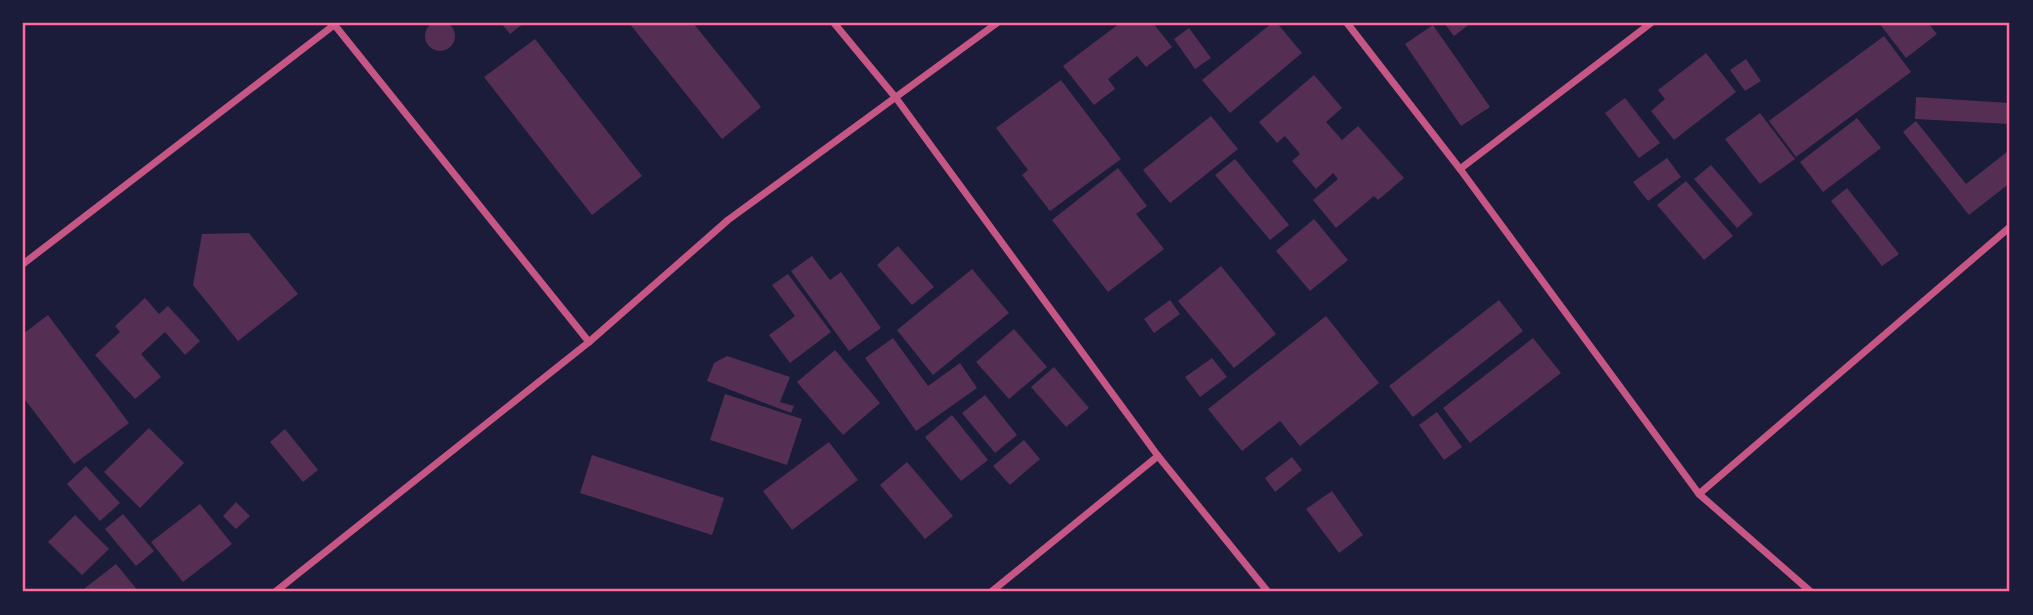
<svg xmlns="http://www.w3.org/2000/svg" width="2033" height="615" viewBox="0 0 2033 615" font-family="'IBM Plex Sans',sans-serif">
	<rect width="100%" height="100%" fill="#1b1b3a"/>
	<g fill="#542f53">
		<circle cx="440" cy="36" r="15"/>
		<path d="M501 23H524L510 34Z"/>
		<path d="M629 23H693L761 107 722 139Z"/>
		<path d="M1120 23H1153L1172 47 1146 67 1137 56 1108 79 1115 89 1094 105 1063 66Z"/>
		<path d="M1272 23H1277L1302 53 1230 113 1202 80Z"/>
		<path d="M1444 23H1471L1454 36Z"/>
		<path d="M1879 23H1928L1937 34 1906 58Z"/>
		<path d="M1433 25 1490 107 1461 126 1405 44Z"/>
		<path d="M1189 28 1211 58 1195 69 1174 39Z"/>
		<path d="M1884 36 1911 72 1796 157 1769 121Z"/>
		<path d="M535 39 642 176 592 215 484 77Z"/>
		<path d="M1706 53 1736 92 1674 140 1651 111 1665 99 1658 90Z"/>
		<path d="M1746 59 1761 81 1745 91 1730 70Z"/>
		<path d="M1314 75 1342 108 1326 122 1342 140 1358 126 1404 178 1378 200 1374 196 1336 228 1313 200 1338 179 1333 173 1316 189 1292 161 1300 154 1285 136 1277 143 1259 122Z"/>
		<path d="M1061 80 1121 159 1050 211 1022 175 1028 170 996 128Z"/>
		<path d="M1916 97 2010 103V124L1915 119Z"/>
		<path d="M1625 98 1660 143 1639 158 1605 113Z"/>
		<path d="M1760 113 1795 159 1760 184 1725 139Z"/>
		<path d="M1211 116 1238 149 1170 203 1143 170Z"/>
		<path d="M1857 118 1881 148 1823 192 1800 162Z"/>
		<path d="M1916 121 1966 184 2007 152 2010 156V183L1969 215 1903 132Z"/>
		<path d="M1667 158 1681 177 1648 201 1633 182Z"/>
		<path d="M1235 159 1289 225 1270 240 1215 175Z"/>
		<path d="M1711 165 1753 214 1737 228 1694 179Z"/>
		<path d="M1118 168 1147 206 1136 214 1164 249 1108 292 1052 220Z"/>
		<path d="M1686 181 1733 236 1704 260 1657 205Z"/>
		<path d="M1847 188 1899 254 1882 266 1831 201Z"/>
		<path d="M1314 219 1348 260 1310 291 1276 251Z"/>
		<path d="M249 233 298 294 238 341 193 285 202 234Z"/>
		<path d="M898 246 934 287 912 305 877 265Z"/>
		<path d="M812 256 830 280 841 272 881 328 849 351 791 271Z"/>
		<path d="M1221 266 1276 334 1234 368 1178 301Z"/>
		<path d="M972 269 1009 313 933 375 897 330Z"/>
		<path d="M788 274 831 332 790 363 769 335 795 316 772 285Z"/>
		<path d="M145 298 159 314 168 306 200 341 185 355 165 332 141 354 161 377 135 399 95 355 120 332 115 326Z"/>
		<path d="M1170 300 1180 314 1154 333 1144 319Z"/>
		<path d="M1499 300 1523 331 1413 417 1389 386Z"/>
		<path d="M48 315 129 423 74 464 23 397V334Z"/>
		<path d="M1326 316 1379 383 1300 446 1280 421 1242 451 1208 409Z"/>
		<path d="M1014 329 1047 367 1009 399 976 362Z"/>
		<path d="M893 338 928 386 960 363 977 388 916 431 865 358Z"/>
		<path d="M1533 338 1561 373 1470 443 1443 408Z"/>
		<path d="M835 350 880 403 843 435 797 382Z"/>
		<path d="M727 356 790 377 780 402 794 406 791 413 707 381 714 363Z"/>
		<path d="M1212 358 1227 377 1200 397 1185 377Z"/>
		<path d="M1054 367 1089 408 1066 427 1031 387Z"/>
		<path d="M725 394 802 419 787 465 710 440Z"/>
		<path d="M985 395 1017 435 995 453 962 413Z"/>
		<path d="M1437 412 1462 447 1444 460 1419 425Z"/>
		<path d="M952 415 988 460 961 481 925 437Z"/>
		<path d="M149 428 184 463 140 508 104 472Z"/>
		<path d="M285 429 318 470 303 482 270 442Z"/>
		<path d="M1024 440 1040 459 1010 485 993 466Z"/>
		<path d="M829 442 858 480 792 530 763 491Z"/>
		<path d="M592 455 724 498 712 535 580 493Z"/>
		<path d="M1292 457 1302 470 1275 492 1265 478Z"/>
		<path d="M907 462 953 516 925 539 880 485Z"/>
		<path d="M86 466 120 503 100 521 67 484Z"/>
		<path d="M1332 491 1363 535 1339 553 1306 509Z"/>
		<path d="M236 502 250 516 236 529 223 516Z"/>
		<path d="M200 504 232 544 183 582 151 542Z"/>
		<path d="M123 514 154 551 136 566 105 529Z"/>
		<path d="M75 515 109 549 82 575 48 542Z"/>
		<path d="M116 564 139 592H80Z"/>
	</g>
	<g fill="none" stroke-linecap="round" stroke-linejoin="round">
		<g stroke="#c65784" stroke-width="7">
			<path d="M333 23 589 342"/>
			<path d="M834 23 896 98 1158 456 1268 592"/>
			<path d="M1347 23 1460 169 1699 494 1811 592"/>
			<path d="M1460 169 1651 23"/>
			<path d="M23 264 334 25"/>
			<path d="M1699 494 2010 227"/>
			<path d="M275 592 589 342 728 220 997 23"/>
			<path d="M991 592 1158 456"/>
		</g>
	</g>
	<rect width="2033" height="615" fill="none" stroke="#1b1b3a" stroke-width="49"/>
	<rect x="24" y="24" width="1984" height="566" fill="none" stroke="#ff6b9d" stroke-width="2.5"/>
</svg>
